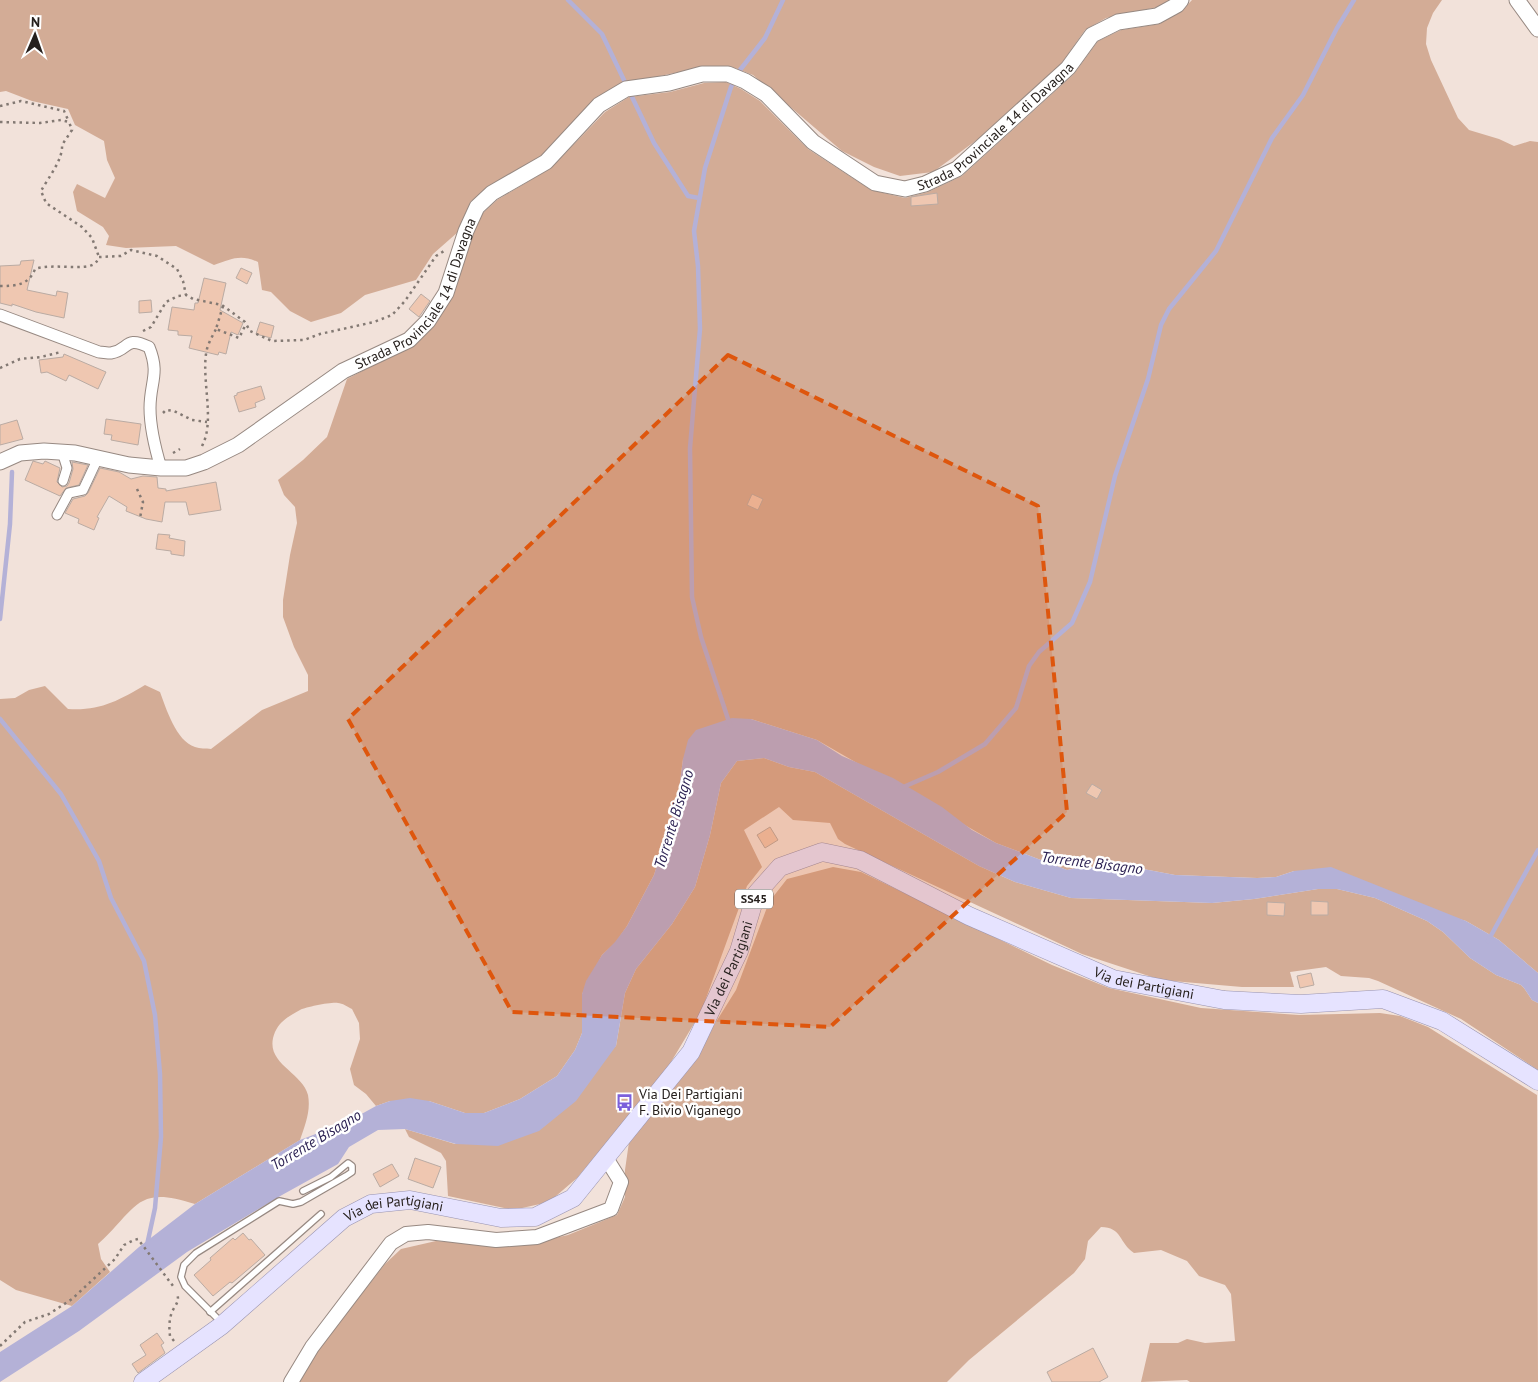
<svg xmlns="http://www.w3.org/2000/svg" width="1538" height="1382" viewBox="0 0 1538 1382" font-family="'PT Sans',sans-serif">
	<rect width="100%" height="100%" fill="#f2e2da"/>
	<g fill="#d3ac96">
		<path d="M0 0H1170L1158 7 1106 18 1085 30 1056 71 985 134 933 172 900 176 874 167 842 151 753 75 735 68 707 66 627 83 543 156 471 201 458 232 433 254 416 280 365 295 341 313 311 322 290 311 271 292 262 290 258 262C240 254 232 259 214 265L176 246 126 248 106 245 109 236 103 227 77 211 73 192 77 184 105 198 115 178 107 160 104 141 75 125 68 109 32 101 6 91 0 92Z"/>
		<path d="M1192 0H1442L1433 13 1427 28 1426 44 1431 60 1458 118 1469 130 1499 139 1514 146 1530 141 1538 142V973L1499 940 1466 921 1294 871 1276 877 1257 878 1175 875 1138 868 1081 867 1067 870 996 843 817 740 751 719 683 759 678 797 654 875 627 926 616 942 602 955 582 994V1033L575 1050 557 1076 520 1099 484 1113H465L429 1101H390L376 1106 366 1094 354 1085 350 1069 360 1039 359 1023 352 1009C348 1007 342 1003 338 1003 330 1002 307 1007 300 1010 289 1016 280 1021 275 1032 262 1063 302 1071 308 1095 311 1111 305 1125 300 1140L195 1204C135 1184 137 1209 98 1244L101 1259 110 1272 72 1306 16 1290 0 1280V699L15 698 29 690 45 686 68 709C100 711 118 701 145 685L160 692C166 708 176 741 195 747 200 749 206 748 211 749L262 710 308 691V675L294 647 283 617V600L290 555 297 523 295 507 284 495 278 480 303 460 327 437 347 379 412 345 483 213 497 200 551 168 605 112 629 97 670 92 704 83 726 82 741 89 760 101 808 149 871 190 905 198 928 192 962 176 1074 74 1098 41 1121 30 1159 24 1182 11Z"/>
		<path d="M764 758 789 767 815 772 979 866 1015 882 1071 898 1212 903 1254 899 1318 889H1337L1375 898 1427 921 1443 932 1470 958 1496 975 1521 985 1524 988 1532 1000 1538 1003V1070L1461 1019 1378 981 1369 978 1341 976 1326 967 1290 972 1294 987H1242L1161 980 1082 954 845 844 838 839 830 823 793 820 779 807 744 830 762 867 747 886 701 1012 665 1072 577 1178 549 1202 513 1210 448 1196 446 1161 441 1153 409 1137 405 1129 455 1144 616 1046 625 993 636 969 672 924 695 887 710 835 721 783 737 761Z"/>
		<path d="M833 867 861 872 1052 965 1109 988 1201 1008 1299 1015 1380 1013 1400 1016 1428 1027 1537 1095 1538 1382H1190L1187 1380 1141 1382 1150 1343H1178L1187 1339 1205 1343 1235 1341 1231 1294 1225 1285 1199 1276 1187 1261 1161 1250 1134 1253C1119 1243 1122 1227 1101 1227L1088 1241 1085 1259 1074 1273 969 1360 947 1382H293L385 1264 401 1249 436 1241 519 1246 568 1235 617 1215 625 1197V1170L629 1142 699 1049 736 990 769 902 787 879Z"/>
	</g>
	<path fill="#b4b1d7" d="M732 718 751 719 817 740 842 756 893 778 942 807 972 830 996 843 1067 870 1081 867 1138 868 1175 875 1257 878 1276 877 1294 871 1331 867 1466 921 1499 940 1538 973V1003L1532 1000 1524 988 1521 985 1496 975 1470 958 1443 932 1427 921 1375 898 1337 889H1318L1254 899 1212 903 1071 898 1015 882 979 866 815 772 789 767 764 758 737 761 721 783 710 835 695 887 672 924 636 969 625 993 616 1046 576 1101 539 1131 498 1146 456 1144 405 1129 378 1130 349 1147 338 1164 282 1195 187 1252 79 1331 0 1382V1352L72 1306 139 1247 195 1204 300 1140 347 1122 376 1106 390 1101 410 1098 429 1101 465 1113H484L520 1099 557 1076 575 1050 582 1033V994L586 981 602 955 615 942 627 926 654 875 678 797 683 759 688 740 696 730Z"/>
	<g fill="none" stroke-linecap="round" stroke-linejoin="round">
		<g stroke="#b4b1d7" stroke-width="4.5">
			<path d="M568 0 602 34 654 143 688 196 699 198"/>
			<path d="M0 619 10 524 12 472"/>
			<path d="M0 719 61 794 99 861 111 898 144 961 155 1015 160 1074 161 1137 155 1208 147 1245"/>
			<path d="M730 725 701 637 692 597 690 448 700 329 698 266 694 231 705 168 731 87 740 70 765 38 783 0"/>
			<path d="M901 788 938 772 985 744 1016 708 1029 666 1039 652 1072 623 1090 582 1115 476 1148 379 1161 325 1169 309 1216 251 1272 138 1303 95 1337 28 1354 0"/>
			<path d="M1488 941 1538 850"/>
		</g>
	</g>
	<g fill="#efc7b1" stroke="#baaba3">
		<path d="M937 193 938 204 911 206V197Z"/>
		<path d="M34 260 27 290 56 296 57 291 68 293 64 318 36 312 12 304V306L0 303V266L20 265 21 261Z"/>
		<path d="M241 268 252 273 247 284 236 278Z"/>
		<path d="M204 278 226 283 220 310 243 323 238 335 231 332 226 354 219 352 218 355 189 348 192 336 178 335V331L168 330 172 307 194 310 195 303H198Z"/>
		<path d="M421 294 430 301 419 317 409 309Z"/>
		<path d="M151 300 152 312 139 313V301Z"/>
		<path d="M260 322 274 326 271 338 256 334Z"/>
		<path d="M64 354 106 372 98 389 69 375 66 381 47 372 41 373 39 360 63 357Z"/>
		<path d="M261 386 265 399 255 403 256 407 239 412 234 396 237 395V393Z"/>
		<path d="M106 419 141 424 138 445 111 440 112 435 104 434Z"/>
		<path d="M17 420 23 439 0 445V425Z"/>
		<path d="M33 461 43 464 45 461 60 468 57 482 62 487 67 486 69 483 73 469 72 462 88 465 79 485 66 488 60 496 25 480Z"/>
		<path d="M100 468 119 472 131 479 143 476 157 477 158 488 166 489V491L216 482 221 510 189 515 186 502H165L162 522 146 519 126 511 127 507 109 496 97 517 99 518 94 530 78 523 79 519 65 513 73 499 85 496 88 493Z"/>
		<path d="M752 494 763 499 758 510 747 505Z"/>
		<path d="M158 534 170 535 169 538 185 541 184 556 171 554V551L156 549Z"/>
		<path d="M1092 784 1102 790 1097 799 1086 793Z"/>
		<path d="M770 827 778 840 765 848 757 835Z"/>
		<path d="M1311 901 1328 902V915H1311Z"/>
		<path d="M1267 902 1285 903 1284 916 1267 915Z"/>
		<path d="M1311 973 1314 985 1300 988 1297 976Z"/>
		<path d="M415 1158 441 1167 433 1188 408 1179Z"/>
		<path d="M392 1164 399 1176 380 1187 373 1174Z"/>
		<path d="M243 1233 249 1240 251 1239 265 1255 232 1283 230 1282 213 1296 194 1275 211 1260 210 1258 233 1238 235 1240Z"/>
		<path d="M157 1333 164 1343 161 1345 165 1353 138 1373 132 1364 146 1355 140 1345Z"/>
		<path d="M1093 1348 1108 1377 1099 1382H1052L1047 1372Z"/>
	</g>
	<g fill="none" stroke-linecap="round" stroke-linejoin="round">
		<defs>
			<g id="service">
				<path d="M210 1312 321 1214"/>
				<path d="M221 1322 185 1286 181 1277 184 1265 196 1253 279 1201 293 1204 301 1202 346 1176 352 1172V1166L348 1163 331 1177 303 1191"/>
			</g>
			<g id="pedestrian">
				<path d="M62 452 67 468 63 481"/>
				<path d="M57 515 69 493 83 490 98 458"/>
			</g>
			<path id="minor" d="M0 315 99 352C102 352 107 353 111 353 130 350 124 335 149 347 160 374 150 382 150 408 150 429 155 448 161 468"/>
			<path id="tertiary" d="M291 1382 312 1347 391 1243 406 1234 428 1232 496 1240 537 1237 611 1209 621 1182 606 1158"/>
			<g id="secondary">
				<path d="M1517 0 1538 29"/>
				<path id="s1" d="M0 462 20 453 44 451 75 453 129 465 161 468H186L204 462 238 445 343 371 409 340 428 321 446 293 466 231 477 207 492 193 546 162 599 105 626 89 669 83 702 74H728L745 81 766 94 813 142 875 183 905 189 925 184 957 169 1068 68 1092 35 1118 22 1157 16 1177 5 1181 0"/>
			</g>
			<g id="primary">
				<path id="s2" d="M143 1382 221 1326 344 1218 371 1204 410 1200 501 1218 535 1217 573 1198 691 1052 739 951 756 894 780 867 822 852 860 860 969 916 1113 979 1224 1000 1301 1004 1383 999 1442 1021 1538 1081"/>
			</g>
		</defs>
		<use href="#service" stroke="#978982" stroke-width="8"/>
		<use href="#pedestrian" stroke="#978982" stroke-width="11"/>
		<use href="#minor" stroke="#978982" stroke-width="13"/>
		<use href="#tertiary" stroke="#978982" stroke-width="16"/>
		<use href="#secondary" stroke="#978982" stroke-width="17"/>
		<use href="#primary" stroke="#9893b0" stroke-width="19"/>
		<g stroke="#837973" stroke-width="2.5" stroke-dasharray="2.5 4" stroke-linecap="butt">
			<path d="M0 106 21 101 64 111 69 122"/>
			<path d="M0 122 40 123 61 120 69 122 72 130 62 145C63 160 48 178 41 191L46 203 82 227 92 238 99 257"/>
			<path d="M0 286C16 286 29 285 35 269 52 263 83 271 94 264 97 262 98 259 99 257L121 256 131 250 157 256 177 269 183 281 186 295"/>
			<path d="M223 306 216 329 239 338 246 324"/>
			<path d="M143 331 151 327 166 302 178 296 186 295 193 299 222 305 245 322 250 331 272 341 304 340 320 334 374 322 392 315 405 301 436 256 444 251"/>
			<path d="M0 368 20 359 41 357 61 352"/>
			<path d="M163 413 166 410 174 411 192 420 207 422"/>
			<path d="M202 446C215 422 202 382 206 354 207 345 212 337 216 329"/>
			<path d="M173 453 180 449"/>
			<path d="M137 489 143 502 140 518"/>
			<path d="M174 1341 170 1336C169 1328 169 1319 172 1312 175 1305 180 1302 177 1293"/>
			<path d="M0 1346 25 1322 49 1314 72 1299 115 1259 124 1245 134 1240 138 1239 173 1286"/>
		</g>
		<use href="#service" stroke="#fff" stroke-width="5.5"/>
		<use href="#pedestrian" stroke="#fff" stroke-width="9"/>
		<use href="#minor" stroke="#fff" stroke-width="11"/>
		<use href="#tertiary" stroke="#fff" stroke-width="14"/>
		<use href="#secondary" stroke="#fff" stroke-width="15"/>
		<use href="#primary" stroke="#e6e3ff" stroke-width="18"/>
	</g>
	<path fill="#de560d" fill-opacity="0.2" stroke="#de560d" stroke-width="4" stroke-dasharray="10 6" stroke-linejoin="round" d="M728 355 1038 506 1067 812 830 1027 512 1012 348 719Z"/>
	<defs>
		<symbol id="bus-bare" viewBox="-9 -9 18 18"><path d="M-5-6H5V4H4V6H2V4H-2V6H-4V4H-5ZM-3.5-4V0h7V-4ZM-3.5 1.2v1.5H-2V1.2ZM2 1.2v1.5H3.5V1.2Z" fill="#7b60db" stroke="#fff" stroke-width="2.5" paint-order="stroke"/></symbol>
	</defs>
	<g fill-rule="evenodd">
		<use href="#bus-bare" x="612" y="1090" width="25" height="25"/>
	</g>
	<g text-anchor="middle" stroke-width="5" stroke-linejoin="round" paint-order="stroke">
		<rect fill="#fff" stroke="#676361" stroke-width="1" x="735" y="889.5" width="38" height="19" rx="4"/>
		<g font-size="12" font-weight="bold" fill="#26201d">
			<text x="754" y="903">SS45</text>
		</g>
		<g font-size="14" fill="#26201d" stroke="#fff">
			<text dy="5" stroke="none"><textPath href="#s1" startOffset="1222">Strada Provinciale 14 di Davagna</textPath></text>
			<text dy="5" stroke="none"><textPath href="#s1" startOffset="488">Strada Provinciale 14 di Davagna</textPath></text>
			<text dy="5" stroke="none"><textPath href="#s2" startOffset="778">Via dei Partigiani</textPath></text>
			<text dy="5" stroke="none"><textPath href="#s2" startOffset="1288">Via dei Partigiani</textPath></text>
			<text dy="5" stroke="none"><textPath href="#s2" startOffset="312">Via dei Partigiani</textPath></text>
		</g>
		<g font-size="14" fill="#26201d" stroke="#fff" text-anchor="start">
			<text x="639" y="1099">Via Dei Partigiani<tspan x="639" dy="16">F. Bivio Viganego</tspan></text>
		</g>
		<g font-size="15" font-style="italic" fill="#2c2253" stroke="#fff">
			<text transform="translate(674 819) rotate(-73)" y="5">Torrente Bisagno</text>
			<text transform="translate(1092 863) rotate(7)" y="5">Torrente Bisagno</text>
			<text transform="translate(316 1140) rotate(-31)" y="5">Torrente Bisagno</text>
		</g>
	</g>
	<g transform="translate(35 35) rotate(2)" stroke="#ffffff" stroke-width="4" paint-order="stroke">
	<path d="M0-4L9 19L0 12L-9 19Z" fill="#26201d"/>
	<text y="-8" font-size="14" font-weight="bold" text-anchor="middle" fill="#26201d">N</text>
	</g>
</svg>
